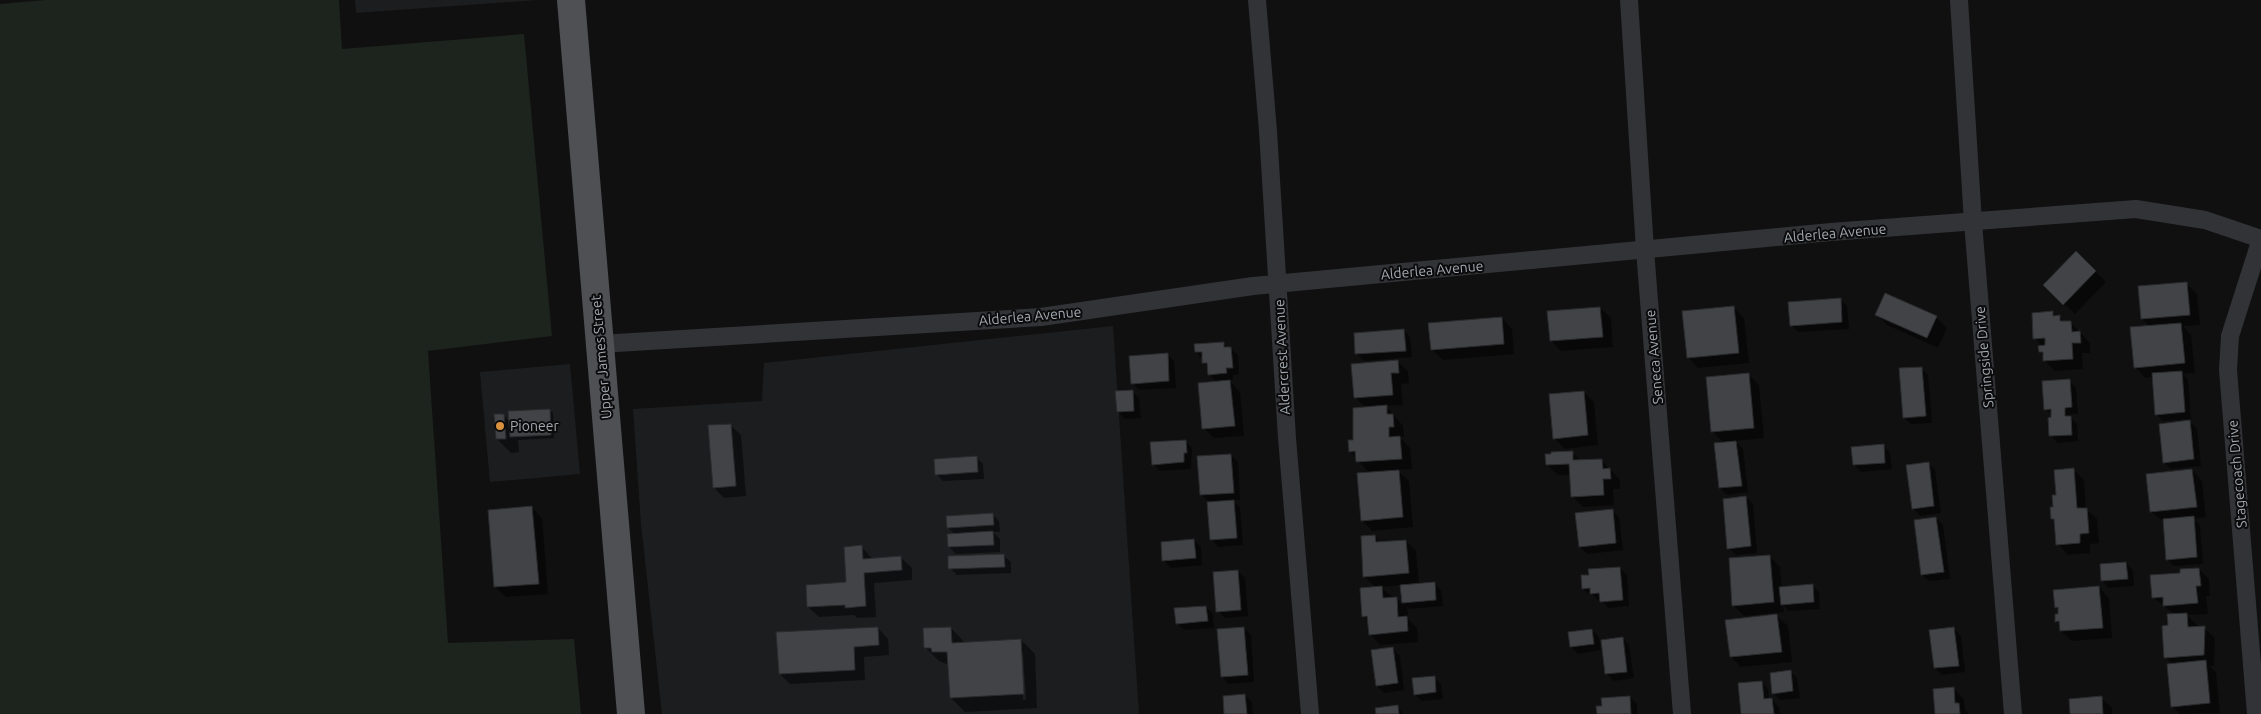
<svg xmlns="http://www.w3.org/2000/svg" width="2261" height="714" viewBox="0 0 2261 714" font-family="Ubuntu,sans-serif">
	<rect width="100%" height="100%" fill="#101011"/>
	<g fill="#1c1d1e">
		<path d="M355 0H538L356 13Z"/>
		<path d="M1113 326 1139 714H662L641 524 633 409 762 401 764 363Z"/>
		<path d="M570 364 580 474 490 482 480 372Z"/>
	</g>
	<path fill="#1d231d" d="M45 0H339L342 49 524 34 552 336 428 351 448 643 574 639 581 714H0V4Z"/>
	<g fill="#0007" fill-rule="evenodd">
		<path d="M2076 253 2106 282 2075 314 2045 285Z"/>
		<path d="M2186 283 2197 294 2200 325 2183 326 2191 335 2195 373 2183 374 2188 379 2191 419 2163 421 2156 414 2153 377 2145 378 2135 367 2150 327 2142 319Z"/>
		<path d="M1840 299 1847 306 1849 329 1798 332 1791 325Z"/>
		<path d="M1600 308 1611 318 1613 347 1561 351 1551 341Z"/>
		<path d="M1734 308 1744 318 1749 363 1698 368 1688 357Z"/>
		<path d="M2052 312 2065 322H2070L2090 343V353H2082L2083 369 2055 371 2045 361 2044 355 2040 351 2043 347 2035 338Z"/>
		<path d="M1877 315 1936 317 1947 328 1938 348 1887 325Z"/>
		<path d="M1502 318 1512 329 1514 354 1443 360 1432 350Z"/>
		<path d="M1404 330 1410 337 1412 357 1364 361 1357 354Z"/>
		<path d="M1224 344 1238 355 1239 374 1233 375V380H1229L1240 392 1244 436 1214 438 1204 428 1217 382 1209 374 1208 368 1196 351Z"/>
		<path d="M1167 354 1174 361 1176 388 1139 390 1132 383Z"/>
		<path d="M1397 361 1408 371 1409 383 1401 384 1403 405 1386 406 1403 426 1404 437H1400L1410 448 1412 469 1397 470 1409 481 1413 527 1372 531 1362 520 1369 473 1350 451 1366 408 1355 397Z"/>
		<path d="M1921 368 1928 375 1932 423 1911 424 1904 418Z"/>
		<path d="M1748 374 1759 385 1764 438 1735 441 1743 449 1748 492 1727 495 1720 488 1724 443 1712 431Z"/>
		<path d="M2069 381 2076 388 2078 414H2071V418L2077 424 2078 441 2058 443 2051 436 2053 416 2046 409Z"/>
		<path d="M1132 391 1139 398 1141 418 1125 419 1118 412Z"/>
		<path d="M1584 392 1594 402 1598 445 1565 449 1554 438Z"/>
		<path d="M549 410 553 413 554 438 518 440 519 452 511 453 497 439 503 415 510 422Z"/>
		<path d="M2190 422 2197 429 2201 466 2171 469 2164 462Z"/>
		<path d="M730 425 741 435 746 496 724 498 714 488Z"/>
		<path d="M1185 441 1192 448 1191 469 1160 471 1153 464Z"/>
		<path d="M1883 446 1890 452 1892 469 1861 472 1854 465Z"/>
		<path d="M1572 452 1581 461 1601 460 1620 480V489H1613L1614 505 1583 507 1572 496 1571 475H1558L1547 465Z"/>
		<path d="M1231 455 1238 462 1240 500H1233L1240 508 1243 545 1219 547 1212 540 1209 502 1201 495Z"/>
		<path d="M976 457 983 464 984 479 943 481 936 474Z"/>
		<path d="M1928 463 1935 470 1941 513 1920 516 1914 509Z"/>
		<path d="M2074 470 2084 480 2086 509 2097 519 2099 543 2090 544V553L2068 555 2058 544 2056 522 2053 519Z"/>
		<path d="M2192 470 2202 481 2206 517 2194 519 2200 525 2203 564 2174 566 2167 559 2164 522 2151 512Z"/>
		<path d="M1746 497 1753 504 1757 553 1736 555 1729 548Z"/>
		<path d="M532 508 542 518 548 594 506 597 495 587Z"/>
		<path d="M1612 510 1619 517 1623 550 1587 554 1580 547Z"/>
		<path d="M992 514 999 521 1000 532H993L1000 539V552L956 554 949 547 955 534 948 528Z"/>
		<path d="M1936 518 1943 525 1950 579 1929 581 1922 575Z"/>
		<path d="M1375 536 1381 543 1406 541 1416 551 1419 584 1434 583 1441 590 1443 606 1410 609 1407 606 1408 619 1417 628 1418 642 1380 645 1370 634 1368 621 1364 616 1376 588 1365 577ZM1401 585 1403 605 1396 598H1393L1381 587Z"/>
		<path d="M1194 540 1201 547 1202 565 1171 568 1164 561Z"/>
		<path d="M862 547 872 559 901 558 912 568V580L874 583 876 617 857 618 854 615 819 617 808 607 848 583Z"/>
		<path d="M1004 556 1011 562V573L957 575 950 568Z"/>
		<path d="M1769 556 1780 567 1782 588 1812 585 1819 592 1820 609 1789 611 1783 605 1784 612 1744 616 1733 605Z"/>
		<path d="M2126 563 2133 570 2134 586 2109 588 2102 581Z"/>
		<path d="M1620 568 1627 575 1629 606 1608 608 1601 600H1598L1593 595H1590L1583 589 1590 576Z"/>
		<path d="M2199 569 2209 579 2210 596H2206L2208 614 2187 615 2197 625 2198 628H2204L2215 638 2214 666H2209L2216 672 2220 713 2180 714 2172 706 2173 665 2166 657 2169 627 2175 615 2153 597 2181 574Z"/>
		<path d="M1238 571 1245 578 1248 616 1225 618 1218 611Z"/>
		<path d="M2099 587 2109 598 2112 638 2072 641 2061 631V625L2056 621 2060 611 2056 607Z"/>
		<path d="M1206 607 1213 614 1214 628 1184 630 1177 623Z"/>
		<path d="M1777 616 1788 626 1792 662 1741 667 1731 657Z"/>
		<path d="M878 628 888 639 889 655 864 657 865 680 790 684 780 674Z"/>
		<path d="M951 628 965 643 1021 640 1035 654 1037 708 965 712 951 698 949 665 939 661 925 647ZM1021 653H1023L1026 700H1023Z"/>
		<path d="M1244 628 1251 635 1254 682 1229 684 1222 677Z"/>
		<path d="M1954 629 1961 636 1965 672 1942 675 1935 668Z"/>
		<path d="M1592 630 1599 637 1601 650 1578 654 1571 647Z"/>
		<path d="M1622 638 1629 645 1634 678 1614 681 1607 674Z"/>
		<path d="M1393 649 1400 656 1404 690 1384 693 1377 686Z"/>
		<path d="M1790 671 1797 678 1800 698 1780 700 1773 693Z"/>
		<path d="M1434 677 1441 684 1443 699 1422 701 1415 695Z"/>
		<path d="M1761 682 1768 689 1769 700H1772L1779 707 1780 714H1742Z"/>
		<path d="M1954 689 1964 699 1965 710 1969 714H1936Z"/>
		<path d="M1245 695 1252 702 1253 714H1225Z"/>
		<path d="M1630 697 1637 704V714H1598L1603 707Z"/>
		<path d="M2101 698 2112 708V714H2071Z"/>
		<path d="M1397 707 1404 714H1377Z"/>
	</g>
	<g fill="#424346" stroke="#2a2b2d">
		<path d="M2076 251 2096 271 2063 305 2043 285Z"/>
		<path d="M2187 282 2190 315 2141 319 2138 286Z"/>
		<path d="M1885 293 1937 316 1927 338 1875 315Z"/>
		<path d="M1841 298 1842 322 1790 326 1788 302Z"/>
		<path d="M1734 306 1739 353 1687 358 1682 311Z"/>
		<path d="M1600 307 1603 337 1550 341 1547 311Z"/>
		<path d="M2053 311V316L2060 315V321H2071L2072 332 2080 331 2081 343H2072L2073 359 2043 361V352H2039L2038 346 2045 345V338L2033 339 2032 313Z"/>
		<path d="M1502 317 1504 344 1431 350 1428 323Z"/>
		<path d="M2181 323 2185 363 2134 368 2130 327Z"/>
		<path d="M1404 329 1406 351 1355 354 1354 333Z"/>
		<path d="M1224 342V347H1231L1233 368H1226L1227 373 1208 375 1207 363H1202V352H1195L1194 344Z"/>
		<path d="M1168 353 1169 381 1131 384 1129 356Z"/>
		<path d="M1398 360 1399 373H1391L1393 395 1354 398 1351 364Z"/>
		<path d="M1922 367 1926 416 1903 418 1899 368Z"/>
		<path d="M2182 371 2185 412 2155 415 2152 373Z"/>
		<path d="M1749 373 1754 428 1711 432 1706 377Z"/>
		<path d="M2070 379 2072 407 2065 408V416H2071L2072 435 2049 436 2048 418 2051 417V409L2044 410 2042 381Z"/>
		<path d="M1230 380 1235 426 1202 429 1198 383Z"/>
		<path d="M1133 390 1134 411 1117 412 1115 391Z"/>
		<path d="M1584 391 1588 435 1553 439 1549 394Z"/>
		<path d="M1387 405V414H1393L1394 427H1389V437L1400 436 1402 459 1356 462 1355 451 1349 452 1348 440H1353V408Z"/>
		<path d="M550 409 551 435 510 437 508 411Z"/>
		<path d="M494 414H504L506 439H496Z"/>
		<path d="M2190 420 2194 459 2163 463 2159 424Z"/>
		<path d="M731 424 736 486 713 488 708 425Z"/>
		<path d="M1186 440 1187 453H1184V462L1152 465 1150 442Z"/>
		<path d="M1736 441 1742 486 1719 488 1714 443Z"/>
		<path d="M1884 444 1885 463 1853 465 1851 447Z"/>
		<path d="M1573 451V460L1602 459 1603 469 1610 468 1611 479H1603L1604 495 1571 497 1569 464 1546 465 1545 454H1551V452Z"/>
		<path d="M1231 454 1234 493 1200 495 1197 456Z"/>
		<path d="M977 456 978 472 935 475 934 459Z"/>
		<path d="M1929 462 1934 506 1912 509 1906 465Z"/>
		<path d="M2074 468 2077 508H2087L2089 533 2080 534V543L2056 545 2054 519H2051L2050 507H2053L2052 495H2056L2054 470Z"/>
		<path d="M2192 469 2197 507 2150 512 2146 474Z"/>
		<path d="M1399 470 1403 517 1361 521 1357 473Z"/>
		<path d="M1746 496 1751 546 1727 549 1723 499Z"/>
		<path d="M1234 500 1237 538 1210 540 1207 502Z"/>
		<path d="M532 506 539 584 494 587 488 510Z"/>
		<path d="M1613 509 1616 543 1579 547 1575 513Z"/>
		<path d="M993 513 994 525 947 528 946 516Z"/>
		<path d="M2194 516 2197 557 2166 560 2163 519Z"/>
		<path d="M1936 517 1944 572 1921 575 1914 520Z"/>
		<path d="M993 531 994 545 948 547 947 534Z"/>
		<path d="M1375 535 1376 542 1406 540 1409 573 1363 577 1361 536Z"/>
		<path d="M1194 539 1196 558 1162 561 1161 542Z"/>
		<path d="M862 545 863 559 901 556 902 570 864 573 866 606 845 608V605L807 607 806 585 846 582 844 547Z"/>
		<path d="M1004 554 1005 567 948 569V556Z"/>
		<path d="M1770 555 1774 602 1732 606 1729 558Z"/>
		<path d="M2126 562 2128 579 2101 581 2100 564Z"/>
		<path d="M1620 567 1623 600 1600 602 1599 593 1590 594V588L1582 589 1581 575H1589L1588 569Z"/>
		<path d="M2199 568 2201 586H2196L2198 603 2163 606V597L2152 598 2150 575 2180 573V569Z"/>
		<path d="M1238 570 1241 610 1216 612 1213 572Z"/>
		<path d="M1435 582 1436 600 1402 603 1400 585Z"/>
		<path d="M1813 584 1814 602 1781 605 1779 587Z"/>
		<path d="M1382 586 1383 598 1397 597 1398 617 1407 616 1408 631 1369 635 1367 616 1362 617 1360 588Z"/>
		<path d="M2099 586 2103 628 2060 631 2059 621 2055 622V614H2058V607L2055 608 2053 590Z"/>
		<path d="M1206 606 1208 621 1176 624 1174 608Z"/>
		<path d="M2187 613 2188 627 2205 626 2204 655 2164 658 2162 626 2168 625 2167 614Z"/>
		<path d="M1777 614 1782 652 1730 657 1725 620Z"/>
		<path d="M878 627 879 645 854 647 855 670 779 674 776 632Z"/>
		<path d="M951 627 952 643 1021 639 1024 694 950 698 947 652H932L931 648H924L923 628Z"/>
		<path d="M1244 627 1248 675 1221 677 1217 629Z"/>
		<path d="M1954 627 1959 666 1934 668 1929 630Z"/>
		<path d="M1592 629 1594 644 1570 647 1568 632Z"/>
		<path d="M1623 637 1627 672 1605 674 1601 640Z"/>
		<path d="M1393 647 1398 683 1376 686 1371 650Z"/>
		<path d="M2206 660 2210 703 2171 707 2167 664Z"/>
		<path d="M1791 670 1793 691 1772 694 1770 673Z"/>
		<path d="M1435 676 1436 692 1414 695 1412 678Z"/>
		<path d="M1762 681 1764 699 1772 698 1774 714H1741L1738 683Z"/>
		<path d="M1954 687 1955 703H1959L1960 714H1935L1933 689Z"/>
		<path d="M1245 694 1247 714H1224L1223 696Z"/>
		<path d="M1630 696 1631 714H1597L1596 706H1602L1601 698Z"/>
		<path d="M2102 696 2103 714H2070L2069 699Z"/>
		<path d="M1398 705 1399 714H1376L1375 708Z"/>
	</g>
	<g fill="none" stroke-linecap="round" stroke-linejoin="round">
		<g stroke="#323336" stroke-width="18">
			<path d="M1257 0 1268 131 1287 438 1310 714"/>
			<path d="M1629 0 1645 250 1682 714"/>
			<path d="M1959 0 1973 222 2013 714"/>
			<path d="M600 344 1041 317 1253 286 1831 232 2136 209 2205 220 2261 239"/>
			<path d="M2256 714 2228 370 2230 336 2261 239"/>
		</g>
		<path stroke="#4e5054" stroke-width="28" d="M571 0 631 714"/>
	</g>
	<circle fill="#da913f" stroke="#0b0b0c" stroke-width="2" cx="500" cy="426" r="5"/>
	<g text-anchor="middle" stroke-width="4" stroke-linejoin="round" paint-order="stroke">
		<g font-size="14" fill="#a3a9b0" stroke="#0b0b0c">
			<text transform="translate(1835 233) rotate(-5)" y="5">Alderlea Avenue</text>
			<text transform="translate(1432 270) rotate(-5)" y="5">Alderlea Avenue</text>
			<text transform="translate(1030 316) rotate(-5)" y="5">Alderlea Avenue</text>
			<text transform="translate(601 357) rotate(-95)" y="5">Upper James Street</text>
			<text transform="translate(1282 357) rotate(-93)" y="5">Aldercrest Avenue</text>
			<text transform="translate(1654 357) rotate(-95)" y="5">Seneca Avenue</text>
			<text transform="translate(1984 357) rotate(-95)" y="5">Springside Drive</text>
			<text transform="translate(2237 474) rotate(-95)" y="5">Stagecoach Drive</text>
		</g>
		<g font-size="14" fill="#a3a9b0" stroke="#0b0b0c" text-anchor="start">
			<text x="510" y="431">Pioneer</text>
		</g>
	</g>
</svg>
